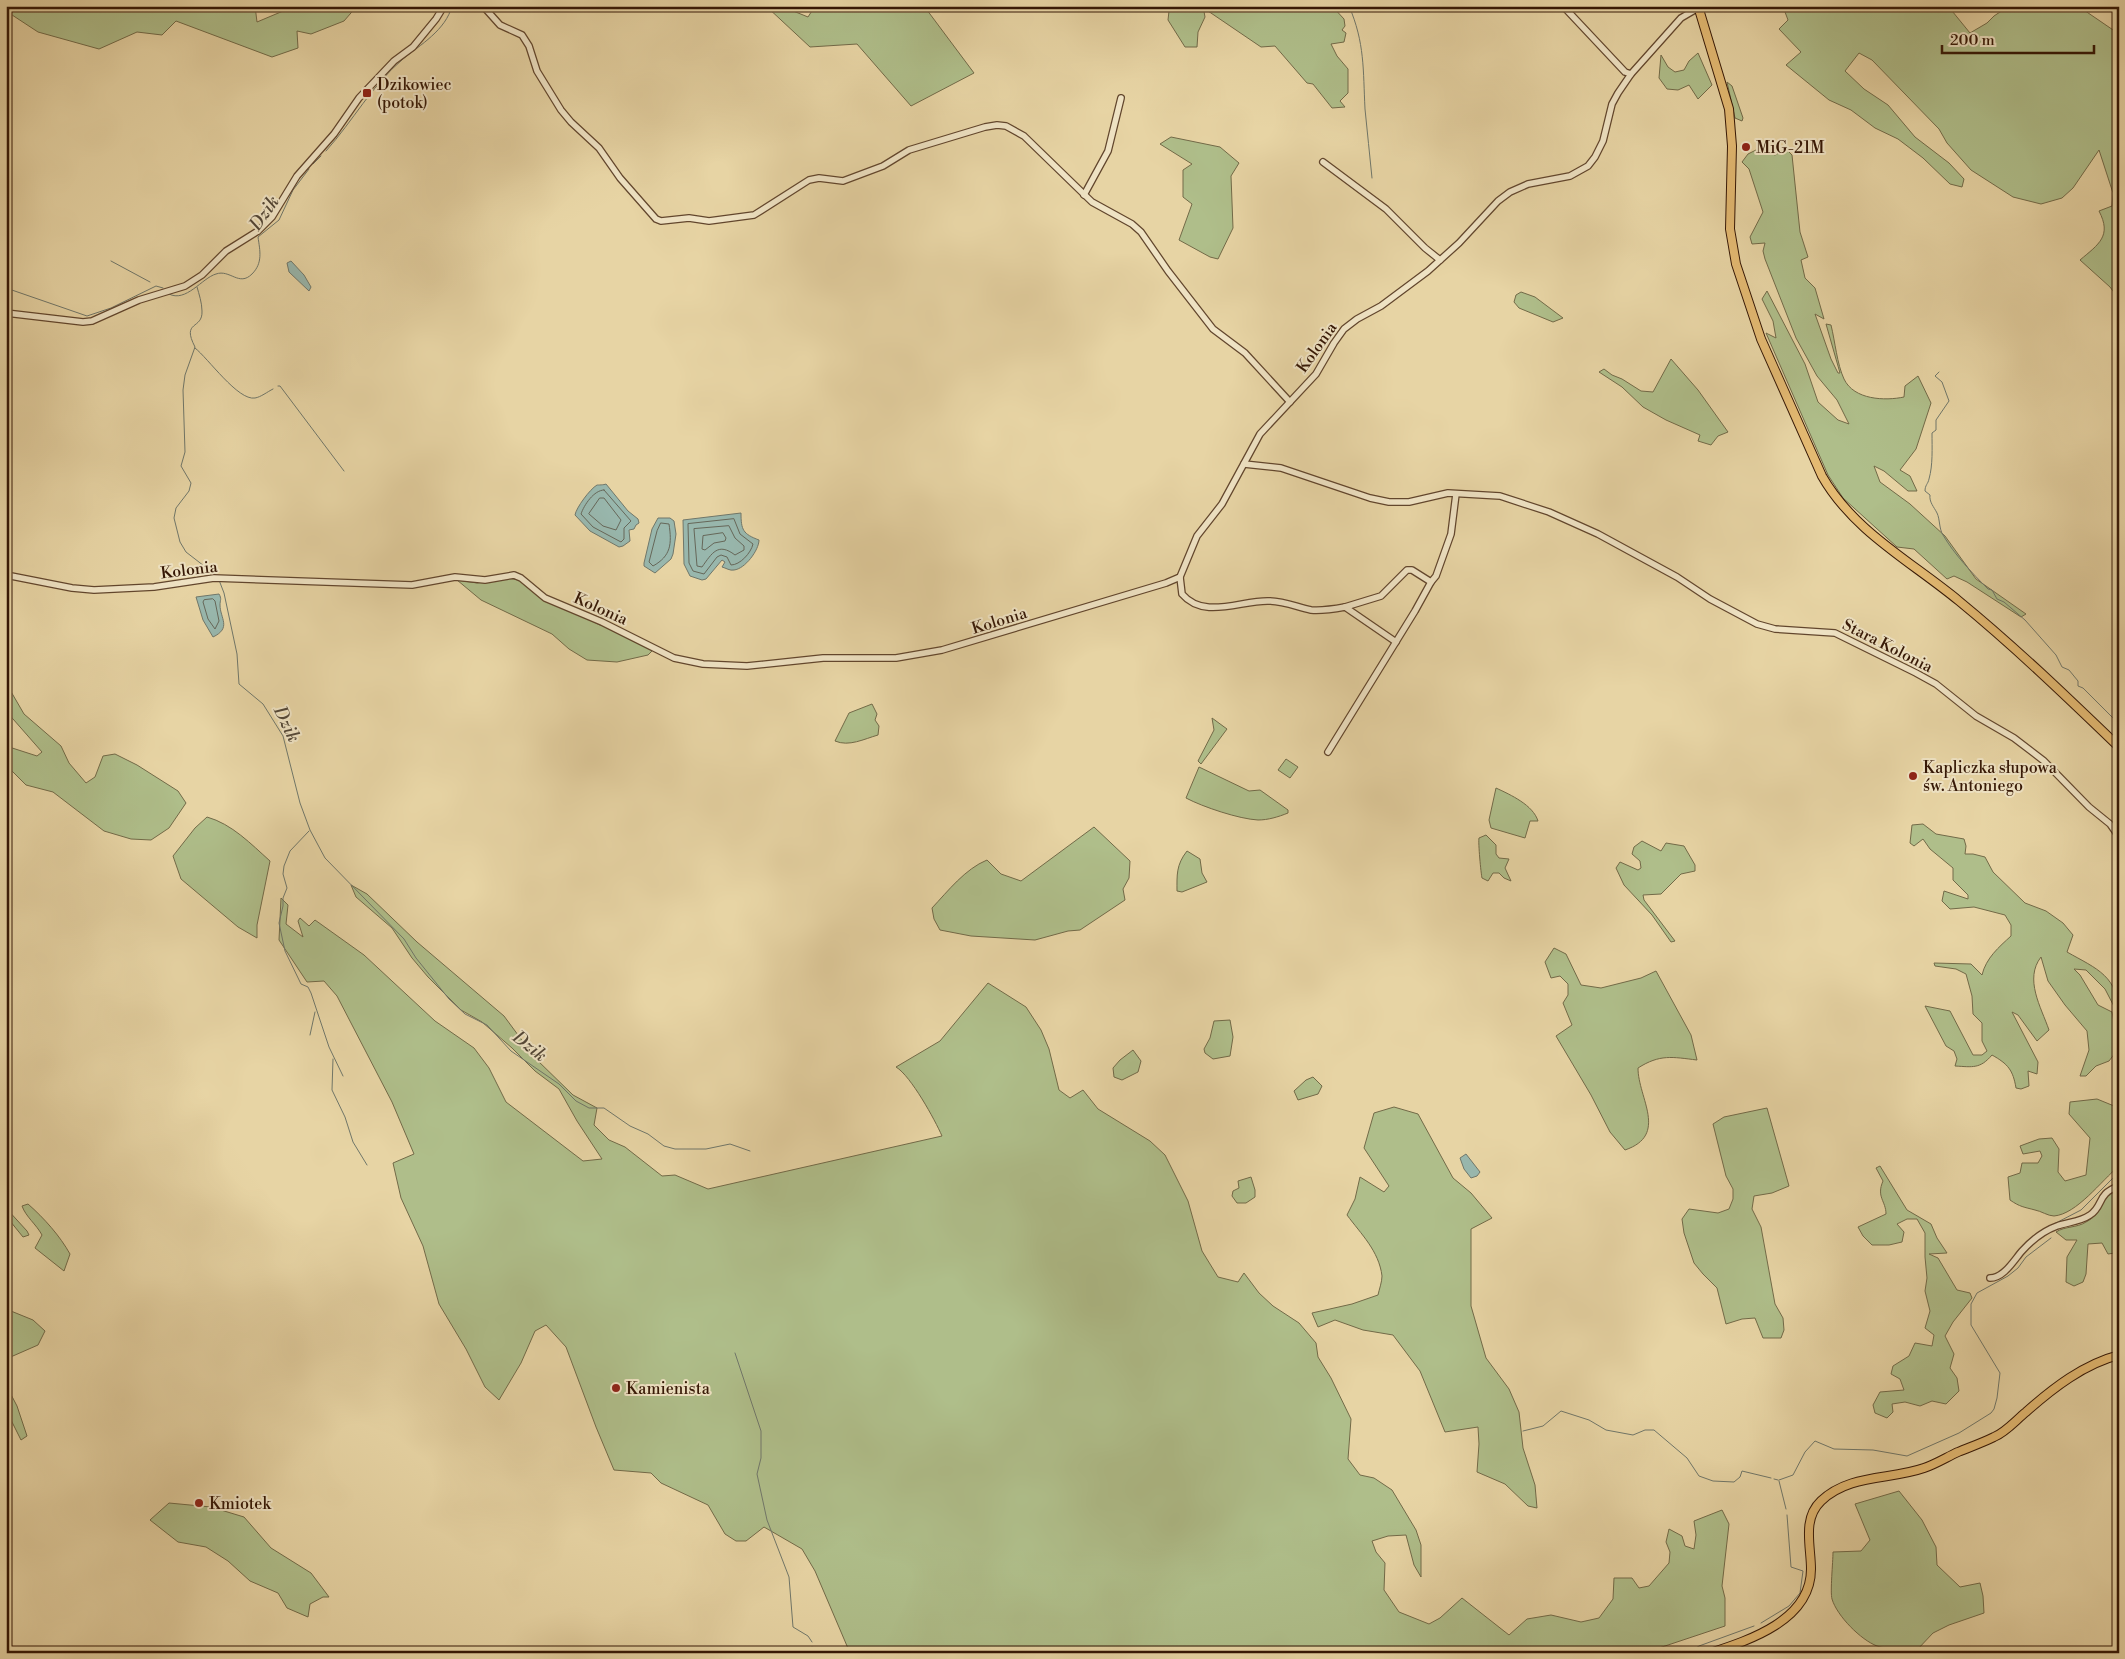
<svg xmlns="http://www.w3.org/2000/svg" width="2125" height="1659" viewBox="0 0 2125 1659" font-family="'Libre Bodoni',serif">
	<rect width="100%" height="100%" fill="#e7d4a4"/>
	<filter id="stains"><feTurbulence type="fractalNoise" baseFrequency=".004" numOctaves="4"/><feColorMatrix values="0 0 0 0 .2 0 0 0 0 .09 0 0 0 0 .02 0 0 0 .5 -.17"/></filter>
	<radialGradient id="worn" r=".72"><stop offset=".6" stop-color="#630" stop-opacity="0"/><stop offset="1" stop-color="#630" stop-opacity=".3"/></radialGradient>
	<g fill="#afbe8a" stroke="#726a48">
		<path d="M6 6H255L257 22 295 6H357L344 21 311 34 297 31 298 48 272 57 176 21 162 35 137 32 99 49 38 32 6 11Z"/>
		<path d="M766 6H781L808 17 815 6H924L974 73 911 106 857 44 810 47Z"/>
		<path d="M1161 6H1203L1205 17 1198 32 1197 47H1185L1168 20 1169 11Z"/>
		<path d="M1209 6H1293L1297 9 1300 6H1332L1344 19 1345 26 1342 30 1346 33 1344 42 1331 44 1337 56 1348 69V93L1340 101 1345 107 1332 108 1313 84 1307 83 1275 46 1261 47 1208 11Z"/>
		<path d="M1779 6H1948L1970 33 1987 23 1994 16 2009 6H2078L2119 34V299L2110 287 2080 260C2099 244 2112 236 2099 211L2112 206 2113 193 2099 150 2073 188 2062 198 2041 204 2013 197 1971 170 1947 143 1939 129 1872 60 1859 53 1845 71 1864 89 1888 105 1915 137 1949 163 1964 179 1962 187 1950 184 1923 158 1898 139 1875 128 1851 110 1829 100 1786 65 1801 52 1779 29 1788 20 1785 12Z"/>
		<path d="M1698 53 1712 85 1698 99 1689 85 1678 90 1667 89 1659 78 1661 55 1668 67 1675 72 1684 70 1689 61Z"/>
		<path d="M1727 82 1732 86 1743 118 1742 121 1735 118Z"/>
		<path d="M1171 137 1220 147 1239 163 1231 176 1233 228 1218 259 1210 257 1179 240 1192 204 1183 197V170L1192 164 1160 144Z"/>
		<path d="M1758 149 1775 155 1786 149 1792 155 1800 232 1808 257 1801 260 1805 278 1815 288 1824 319 1815 314 1831 359 1838 373H1840L1826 324 1831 325C1835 341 1837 364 1844 379 1854 400 1885 401 1904 397L1905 386 1918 376 1931 403 1916 449 1900 470 1910 476 1917 491H1908L1884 471 1874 466 1880 482 1910 504 1945 536 1976 579 2026 614 2021 617 1967 582 1954 576 1947 579 1914 549 1897 547 1843 498 1828 475 1766 333 1776 338 1773 321 1762 299 1767 291 1805 364 1818 402 1838 420 1849 424 1837 400 1817 376 1796 338 1765 259 1763 251 1765 243 1752 244 1750 237 1763 212 1749 169 1742 162 1748 154Z"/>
		<path d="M1521 292 1535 297 1563 318 1553 322 1519 308 1514 302 1516 295Z"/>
		<path d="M1671 359 1698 390 1728 432 1718 436 1711 445 1698 441 1700 435 1666 420 1643 407 1622 387 1599 372 1604 369 1612 375 1622 379 1641 391 1653 392Z"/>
		<path d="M507 578 519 580 543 600 572 611 652 651 648 655 617 662 587 660 569 649 552 634 481 600 457 580 477 583Z"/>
		<path d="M6 683 24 714 61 746 69 763 86 783 95 777 103 756 115 754 137 765 178 791 186 803 169 828 151 840 131 839 104 831 53 792 26 785 6 765V746L37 756 42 752 6 711Z"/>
		<path d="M872 704 877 714 875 720 879 726 878 735C864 739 849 747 835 741L849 713Z"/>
		<path d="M1212 718 1227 729 1201 764 1198 761 1214 730Z"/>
		<path d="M1286 759 1298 767 1290 778 1278 770Z"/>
		<path d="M1199 767 1249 791 1260 790 1288 810V813C1278 817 1268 820 1258 820 1239 819 1203 807 1186 798Z"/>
		<path d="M1496 788C1511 795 1533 805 1538 821H1530L1525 838 1491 828 1489 820Z"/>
		<path d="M207 817C232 824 251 844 270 861L257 925V938L238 927 181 879 173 856 195 828Z"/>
		<path d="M1923 824 1936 834 1964 839 1966 846 1965 854H1973L1985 857 1993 872 2025 903 2046 911 2063 923 2073 935 2067 952C2097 969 2119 976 2119 1016L2105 989 2086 970 2074 969 2080 975 2098 1005 2112 1012 2119 1048 2109 1061 2096 1066 2086 1076H2080L2089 1050 2087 1031 2065 1005 2048 981 2041 957C2024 979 2041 1007 2049 1030L2037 1041 2018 1015 2012 1012 2038 1062 2037 1074 2028 1071 2029 1086 2021 1089 2016 1088C2013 1070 2008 1064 1992 1055 1980 1069 1973 1067 1955 1066L1957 1059 1954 1051 1946 1046 1925 1006 1950 1011 1973 1055H1982L1987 1051 1982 1041V1023L1973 1014 1972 996 1966 974 1956 969 1935 966 1934 963 1971 964 1982 975C1986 958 1999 947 2011 936V925L2005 915 1974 907 1950 909 1942 901 1944 891 1968 899V895L1953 880V868L1930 849 1923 839 1914 846 1910 843 1912 825Z"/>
		<path d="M1094 827 1130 861 1129 878 1123 889 1125 900 1080 930 1068 931 1035 940 971 936 940 930 934 919 932 908C948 891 965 869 987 860L1001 874 1021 881Z"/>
		<path d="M1486 835 1496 845V854L1499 858 1509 859 1505 868 1511 881 1504 878 1499 873H1493L1488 881 1482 878C1481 874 1478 842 1479 838Z"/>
		<path d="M1642 841 1661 851 1666 843 1684 846 1695 865V871L1681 874 1661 894 1643 895 1644 900 1675 941 1671 942 1652 915 1624 885 1616 868 1620 862 1638 870 1641 868 1640 861 1632 854 1634 847Z"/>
		<path d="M1187 851 1200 859 1202 873 1207 882 1182 892 1177 891C1177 875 1176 865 1187 851Z"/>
		<path d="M351 885 367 894 417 942 504 1016 535 1058 573 1095 597 1108 594 1125 609 1140 625 1147 662 1176 675 1175 708 1189 942 1136C935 1120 911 1076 896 1067L940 1041 988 983 1026 1007 1041 1030 1049 1049 1059 1090 1070 1098 1083 1090 1098 1109 1150 1141 1165 1155 1188 1201 1202 1251 1218 1277 1238 1282 1244 1273 1259 1293 1273 1306 1299 1323 1316 1343 1318 1357 1331 1378 1351 1419 1348 1459 1360 1475 1374 1478 1392 1490 1416 1530 1421 1545V1577L1414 1565 1406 1535 1388 1536 1372 1541 1376 1552 1385 1563 1384 1590 1399 1612 1429 1624 1440 1618 1462 1598 1509 1635 1527 1619 1551 1615 1581 1622 1599 1618 1613 1599 1614 1578H1632L1639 1588 1649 1586 1669 1563 1670 1552 1666 1542 1669 1529 1682 1536 1685 1546 1694 1549 1696 1535 1694 1521 1722 1510 1729 1524 1722 1586 1725 1598V1626L1644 1653H850L815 1571 802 1549 764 1527 746 1541H736L725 1534 708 1505 661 1483 651 1473 614 1470 596 1427 566 1347 546 1325 535 1331 521 1363 499 1400 485 1387 466 1349 439 1304 423 1246 401 1198 393 1163 414 1154 392 1102 337 996 324 981 307 982 279 940 281 898 288 905 286 924 303 937 298 921 300 918 309 926 315 920 364 955 435 1021 474 1048 489 1068 506 1102 583 1161 602 1159 577 1121 559 1089 535 1071 512 1048 482 1022 461 1010 428 977 412 958 392 928 356 897Z"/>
		<path d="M1554 948 1566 954 1581 985 1601 988 1641 978 1656 971 1691 1035 1697 1060C1672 1057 1660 1054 1638 1068 1638 1098 1669 1135 1625 1150L1610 1132 1591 1095 1556 1036 1572 1025 1563 1003 1568 995V984L1560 976 1551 978 1545 962Z"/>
		<path d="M1230 1020 1233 1037 1230 1056 1213 1059 1205 1053 1204 1049 1210 1038 1214 1021Z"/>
		<path d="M1133 1050 1141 1061 1138 1072 1122 1080 1114 1077 1113 1068 1120 1060Z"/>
		<path d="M1313 1077 1322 1086 1318 1094 1298 1100 1294 1091 1306 1080Z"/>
		<path d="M2097 1099 2119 1108V1166C2101 1181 2077 1214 2054 1216 2048 1216 2041 1211 2035 1210 2024 1207 2020 1207 2010 1200L2008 1177 2020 1173 2022 1163H2038L2042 1156 2040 1151 2023 1154 2020 1146 2039 1139 2052 1138 2059 1149 2058 1172 2065 1181 2086 1175 2090 1138 2069 1114 2070 1102Z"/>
		<path d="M1394 1107 1418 1114 1453 1178 1471 1193 1492 1218 1471 1229V1306L1486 1358 1509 1389 1519 1412 1523 1448 1535 1485 1537 1508 1528 1506 1505 1484 1477 1472 1479 1444 1478 1427 1445 1432 1420 1371 1393 1335 1363 1330 1335 1320 1318 1327 1312 1313 1352 1304 1378 1295C1379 1290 1382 1282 1382 1276 1379 1251 1361 1234 1347 1215L1355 1199 1360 1177 1384 1192 1389 1186 1364 1148 1374 1113Z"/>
		<path d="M1767 1108 1789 1186 1772 1193 1754 1196 1752 1209 1761 1227 1775 1304 1783 1318 1784 1330 1781 1338H1763L1755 1318 1742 1319 1726 1324 1717 1288 1703 1274 1694 1263 1684 1233 1682 1219 1689 1209 1718 1213 1729 1209 1733 1199V1189L1726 1176 1713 1124 1724 1117Z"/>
		<path d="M1880 1166 1907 1210 1931 1224 1937 1238 1947 1253 1929 1254 1938 1258 1957 1290 1970 1293 1972 1298 1953 1322 1945 1336 1954 1354 1950 1368 1957 1378 1959 1391 1946 1404 1932 1401 1920 1406 1905 1402 1892 1404 1893 1412 1887 1418 1875 1413 1873 1405 1880 1392 1904 1390 1900 1379 1891 1374 1893 1366 1909 1356 1915 1343 1932 1346 1934 1335 1925 1328 1930 1311 1925 1291 1927 1278 1925 1257V1233L1917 1219H1907L1897 1224 1904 1232 1902 1242 1889 1245H1872L1863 1236 1858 1227 1886 1214C1886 1201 1876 1197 1883 1181L1876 1168Z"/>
		<path d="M1251 1177 1255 1190V1197L1246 1203H1237L1232 1196 1233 1191 1239 1188 1238 1181Z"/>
		<path d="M2111 1193H2119V1245L2115 1253 2108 1254 2102 1243 2088 1244 2086 1274 2083 1282 2074 1286 2066 1282 2067 1257 2077 1240H2066L2056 1232C2065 1226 2077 1228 2086 1222 2103 1213 2098 1203 2111 1193Z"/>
		<path d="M28 1204C44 1218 60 1236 70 1254L64 1271 35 1248 42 1235C36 1224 26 1217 22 1206Z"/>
		<path d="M6 1208 27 1231 29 1235 23 1237 6 1216Z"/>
		<path d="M6 1309 33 1320 45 1331 38 1345 6 1359Z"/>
		<path d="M6 1385 17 1406 27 1436 21 1440 6 1410Z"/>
		<path d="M1899 1491 1922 1520 1936 1547 1937 1565 1960 1587 1980 1583 1983 1596 1984 1613 1949 1625 1933 1633 1916 1651C1903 1648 1889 1650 1877 1646 1861 1640 1837 1616 1832 1599 1830 1592 1833 1562 1833 1552L1861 1551 1870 1540 1855 1504Z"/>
		<path d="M169 1503 211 1507 244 1517 271 1548 311 1573 329 1597H323L310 1604 308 1617 287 1608 278 1593 250 1581 228 1561 206 1547 178 1542 150 1520Z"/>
	</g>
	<g fill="#98b7ad" stroke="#70776a">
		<path d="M291 261 304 275 311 287 309 291 289 272 287 263Z"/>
		<path d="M606 484 628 511 638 519 639 523 636 525 634 529 629 530 630 541 623 546 619 547 590 531 575 515C576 508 590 489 597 485 598 485 604 485 606 484Z"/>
		<path d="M741 513C741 530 743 534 759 540 759 550 745 569 734 570 730 571 726 568 722 567L725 562 722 560 706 579 702 580 690 576 684 564 683 520Z"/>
		<path d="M658 518H670L674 521 676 534 673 554 671 559 655 573 644 566V563L652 529Z"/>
		<path d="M219 594C222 599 220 600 220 605 220 618 232 628 213 637L203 620 196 597Z"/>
		<path d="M1466 1154 1480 1172 1477 1176 1471 1178 1464 1169 1460 1158Z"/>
	</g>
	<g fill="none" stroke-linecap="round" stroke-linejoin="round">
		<g stroke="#666759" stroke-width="1">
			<path d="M604 490 631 521 624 528V539L621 542 593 527 581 514C584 505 594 490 604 490Z"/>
			<path d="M600 498H604L621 520 616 530 603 526 589 514Z"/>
			<path d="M734 519 740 534 753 544C751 553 740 565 731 565L727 557 721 555 717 557 704 574 693 571 689 563 688 524Z"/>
			<path d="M661 523 669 524C672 544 671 556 653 566L649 562 657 531Z"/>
			<path d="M729 526 735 538 744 546V550L735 555C718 542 712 553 702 567L697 566 694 529Z"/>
			<path d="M723 533 726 538 725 541 714 543 705 550 702 549 703 536Z"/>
			<path d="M213 599 215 601 219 621 215 629 208 619 203 602 204 600Z"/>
		</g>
		<g stroke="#70776a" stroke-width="1">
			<path d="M1349 6C1365 43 1363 70 1365 109 1367 132 1370 155 1372 178"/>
			<path d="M326 151C353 121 372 85 403 59 420 45 446 30 452 6"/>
			<path d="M313 164 321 156"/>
			<path d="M111 261 150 282"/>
			<path d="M197 287C199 294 202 303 202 311 203 330 181 320 195 347L185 375 183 390 185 452 181 466 191 483 189 491 176 508 174 518 180 542 186 552 217 576"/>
			<path d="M6 288 87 316 111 308 156 286 163 288"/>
			<path d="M169 294C186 303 202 278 216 274 230 269 239 287 252 274 263 263 260 251 258 237L279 220 293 190 309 169"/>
			<path d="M195 348C208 358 238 401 255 398 261 397 267 392 273 389"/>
			<path d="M1939 372 1935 376 1942 382 1949 401 1936 420V430L1932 433C1932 448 1933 465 1929 479 1928 484 1925 485 1925 491L1930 495C1929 502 1934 507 1937 513 1940 519 1939 529 1943 535 1954 554 1972 573 1988 589L1992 590 1997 599 2004 602 2025 620 2056 655 2062 667 2069 670 2078 681V686L2083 688 2119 724"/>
			<path d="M278 386H280L344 471"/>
			<path d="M219 580 224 593 237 654 239 684 263 704 283 736 300 803 310 830 325 858 404 939 416 958 449 999 465 1014 487 1025 511 1051 559 1084 576 1101 589 1108H604L630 1126 648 1134 664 1146 675 1149H706L730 1144 750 1151"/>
			<path d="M309 831 290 851 284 866 283 874 287 888 283 898V906L279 923 285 951 301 984 308 987 311 993 329 1047 343 1076"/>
			<path d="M310 1035 315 1012"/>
			<path d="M333 1059 332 1090 345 1117 353 1142 367 1165"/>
			<path d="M2054 1224 2081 1210 2119 1172"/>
			<path d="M735 1353 761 1431V1458L757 1474 767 1520 789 1577 793 1627 808 1636 812 1642"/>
			<path d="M1523 1431 1543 1426 1561 1411 1589 1420 1606 1430 1633 1435 1645 1430H1654L1687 1458 1699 1476 1713 1481 1734 1482 1740 1477 1742 1471 1771 1478"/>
			<path d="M1774 1479 1778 1480"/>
			<path d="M1779 1480 1793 1475 1805 1452 1815 1441 1834 1449 1873 1450 1907 1456 1959 1433 1991 1413 1994 1409 1997 1398 2000 1373 1971 1325V1304L1977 1293 2008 1276 2018 1268 2026 1257 2051 1238"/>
			<path d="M1779 1481 1786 1509"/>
			<path d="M1761 1623 1789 1606 1800 1593 1803 1571 1791 1567 1787 1515"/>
			<path d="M812 1647V1653"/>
			<path d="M1688 1653 1699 1646 1754 1626"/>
		</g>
		<defs>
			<g id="minor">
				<path d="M483 6 500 25 522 35 529 46 537 71 561 110 571 122 599 148 620 178 656 219 661 221 689 218 709 221 754 215 809 180 819 178 843 181 883 166 909 150 985 127 997 125 1006 126 1024 136 1092 202 1132 224 1141 232 1168 271 1213 329 1245 353 1290 402"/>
				<path d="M1563 6 1625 72 1631 74"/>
				<path d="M1323 162 1386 209 1425 248 1440 260"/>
				<path d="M1084 195 1108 151 1121 98"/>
				<path d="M6 313 83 322 92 321 139 300 185 286 202 275 226 251 258 231 272 217 297 176 334 134 359 98 394 61 413 47 436 19 444 6"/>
				<path d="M1244 464 1281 468 1370 498 1389 502H1409L1448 493 1500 496 1549 512 1598 534 1677 577 1710 599 1757 624 1775 629 1835 633 1916 673 1936 684 1976 716 2014 738 2044 761 2089 807 2110 824 2119 837"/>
				<path d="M6 575 72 588 94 590 154 587 214 578 412 585 455 577 485 580 514 575 521 578 545 598 602 622 674 658 703 664 747 666 823 658H896L942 650 1166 583 1180 577 1197 536 1222 504 1260 434 1316 374 1334 343 1344 329 1357 319 1381 306 1428 271 1459 243 1498 201 1510 192 1528 184 1570 176 1588 166 1595 157 1603 141 1612 104 1618 93 1631 74 1681 18 1698 8"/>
				<path d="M1180 577 1182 594C1204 620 1241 600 1269 601 1284 601 1297 607 1311 610 1322 611 1334 609 1345 607L1396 642"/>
				<path d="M1345 607 1381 596 1407 570H1412L1431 582"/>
				<path d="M1328 752 1415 611 1431 582 1436 576 1451 534 1456 494"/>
				<path d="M1990 1278C2004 1278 2014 1260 2022 1251 2032 1240 2043 1231 2057 1226 2068 1222 2080 1222 2090 1215 2104 1206 2096 1194 2119 1186"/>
			</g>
			<g id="major">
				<path d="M1698 6 1729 109 1732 146 1730 229 1736 264 1761 339 1822 476C1853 531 1912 562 1959 601 2014 646 2067 697 2119 747"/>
				<path d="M1710 1653C1750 1640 1811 1620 1811 1569 1811 1546 1802 1519 1821 1501 1849 1474 1890 1480 1924 1468 1936 1464 1947 1457 1958 1452 1970 1447 1982 1443 1994 1437 2006 1432 2015 1421 2026 1412 2053 1388 2084 1364 2119 1355"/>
			</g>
		</defs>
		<use href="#minor" stroke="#62462d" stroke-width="8"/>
		<use href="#major" stroke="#351705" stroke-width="10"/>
		<use href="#minor" stroke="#efe3c4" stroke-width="5.5"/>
		<use href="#major" stroke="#e4ba72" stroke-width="8"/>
	</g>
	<g fill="#8f2418" stroke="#efe3c4" stroke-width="2">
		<rect x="362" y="88" width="10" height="10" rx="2.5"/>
		<circle cx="1746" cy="147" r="5"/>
		<circle cx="1913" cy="776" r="5"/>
		<circle cx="616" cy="1388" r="5"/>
		<circle cx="199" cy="1503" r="5"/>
	</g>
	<g text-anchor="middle" stroke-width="4" stroke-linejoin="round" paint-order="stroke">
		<g font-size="16" fill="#351705" stroke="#efe3c4" text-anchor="start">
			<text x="377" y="90">Dzikowiec<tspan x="377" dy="18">(potok)</tspan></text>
			<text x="1756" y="153">MiG-21M</text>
			<text x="1923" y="773">Kapliczka słupowa<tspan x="1923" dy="18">św. Antoniego</tspan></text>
			<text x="626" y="1394">Kamienista</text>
			<text x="209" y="1509">Kmiotek</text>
		</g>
		<g font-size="16" fill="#351705" stroke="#efe3c4">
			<text transform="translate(1316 347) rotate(-55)" y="6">Kolonia</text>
			<text transform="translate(189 569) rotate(-7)" y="6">Kolonia</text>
			<text transform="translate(601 608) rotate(24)" y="6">Kolonia</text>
			<text transform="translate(999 620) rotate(-17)" y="6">Kolonia</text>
			<text transform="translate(1888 645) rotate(27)" y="6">Stara Kolonia</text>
		</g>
		<g font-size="18" font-style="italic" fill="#534737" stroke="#efe3c4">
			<text transform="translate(264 213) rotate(-55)" y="6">Dzik</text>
			<text transform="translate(287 724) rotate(64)" y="6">Dzik</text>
			<text transform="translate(530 1046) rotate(38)" y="6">Dzik</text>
		</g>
	</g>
	<rect width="2125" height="1659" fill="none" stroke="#e7d4a4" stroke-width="25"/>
	<rect x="8" y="8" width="2110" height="1644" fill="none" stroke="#351705" stroke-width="2.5"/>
	<rect x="12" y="12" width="2100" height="1634" fill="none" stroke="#351705"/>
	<path d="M1942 45v8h152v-8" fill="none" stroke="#351705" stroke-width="2.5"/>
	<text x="1950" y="45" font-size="15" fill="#351705" stroke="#efe3c4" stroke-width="4" paint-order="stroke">200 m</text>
	<rect width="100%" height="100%" filter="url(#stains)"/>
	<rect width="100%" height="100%" fill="url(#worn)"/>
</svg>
